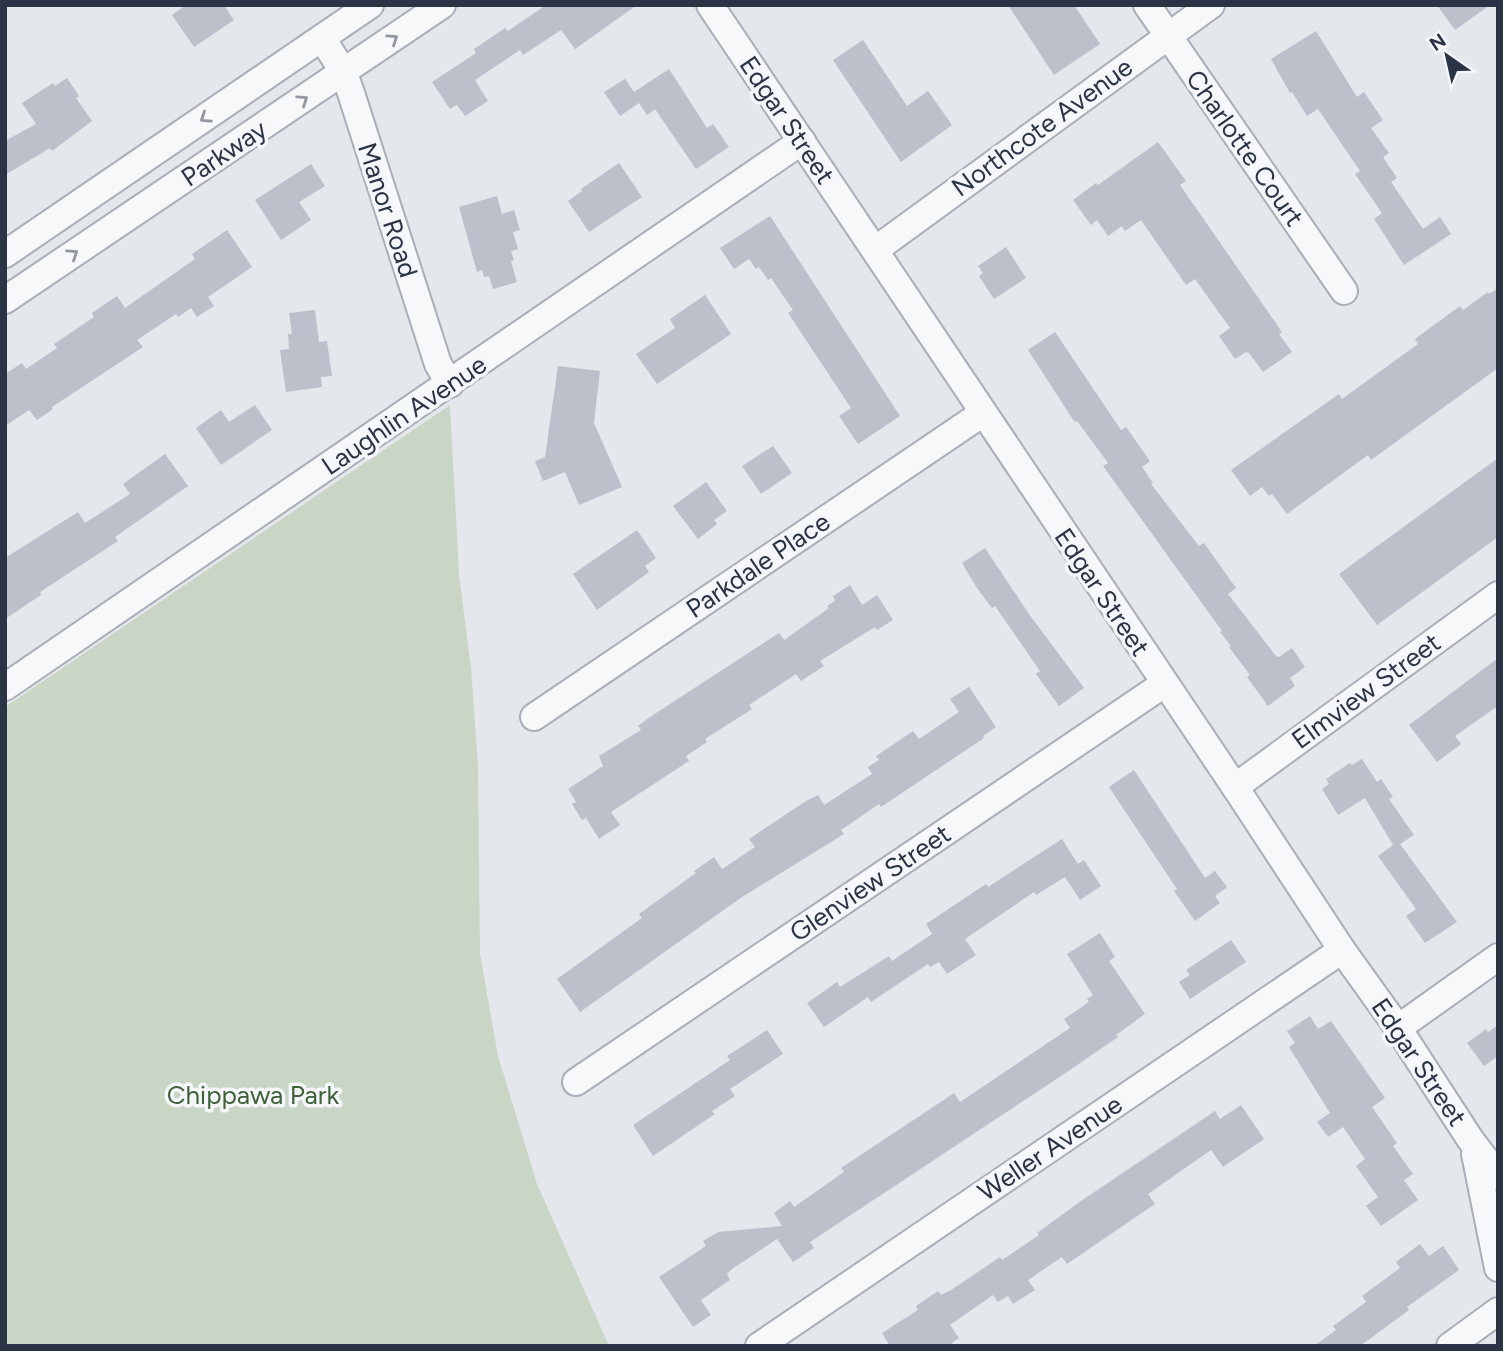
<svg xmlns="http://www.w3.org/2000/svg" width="1503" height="1351" viewBox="0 0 1503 1351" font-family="Figtree,sans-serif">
	<rect width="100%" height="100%" fill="#e4e7ec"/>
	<path fill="#c9d6c5" d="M450 405 459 575 471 668 478 766 480 954 498 1056 537 1184 609 1346H5V707Z"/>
	<g fill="#bbc0ca">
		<path d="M186 5H224L234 20 194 47 172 15Z"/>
		<path d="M546 5H637L575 49 561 30 523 55 520 50 475 80 488 101 465 116 457 105 450 109 432 82 476 53 474 49 505 28 508 31Z"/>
		<path d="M1008 5H1074L1100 44 1054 75Z"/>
		<path d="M1437 5H1490L1455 30Z"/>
		<path d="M1316 31 1357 97 1364 92 1383 120 1371 128 1389 153 1383 157 1397 178 1391 182 1423 229 1440 217 1451 234 1404 265 1374 219 1382 213 1355 174 1360 171 1318 109 1307 116 1292 92 1290 93 1271 59Z"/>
		<path d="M863 40 907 106 928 91 952 125 901 162 833 60Z"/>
		<path d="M669 69 707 128 713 124 729 147 696 169 655 109 647 115 639 103 620 116 604 92 625 79 634 92Z"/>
		<path d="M67 78 79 96 76 98 92 121 52 151 50 148 5 175V141L36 124 22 103 53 83 55 86Z"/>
		<path d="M1158 142 1186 181 1180 185 1282 332 1279 334 1292 352 1263 372 1249 353 1246 352 1235 359 1219 336 1230 328 1195 279 1186 285 1141 220 1125 231 1122 226 1108 236 1097 220 1091 225 1073 200 1096 183 1098 185Z"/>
		<path d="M619 163 642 197 589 232 568 201 582 191 581 189Z"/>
		<path d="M311 164 325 186 299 202 311 220 281 240 255 200Z"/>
		<path d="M497 196 502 214 514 210 520 230 513 232 518 249 511 251 514 260 511 261 517 282 493 289 489 276 484 277 482 270 477 272 459 207Z"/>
		<path d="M770 216 900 416 858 444 839 416 851 408 788 313 793 310 771 278 768 280 759 267 756 269 749 259 734 269 720 248Z"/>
		<path d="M227 230 252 267 208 297 214 306 197 317 191 308 178 317 176 314 137 340 143 347 52 407 53 409 37 420 29 410 5 426V374L22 363 26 369 57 348 54 344 94 317 92 313 117 296 125 308 195 259 192 254Z"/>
		<path d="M1006 247 1026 278 994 299 979 276 983 273 978 266Z"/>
		<path d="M1498 288V368L1371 460 1368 455 1287 514 1272 494 1269 496 1262 487 1250 496 1231 470 1339 394 1342 399 1418 344 1415 339 1460 306 1463 310 1488 292 1489 294Z"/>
		<path d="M705 295 731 334 657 384 636 354 675 328 670 319Z"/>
		<path d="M315 310 319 342 327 341 332 376 321 377 322 387 286 392 280 350 289 349 288 334H292L289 313Z"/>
		<path d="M1055 332 1121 430 1126 427 1150 461 1142 467 1153 483 1151 484 1199 546 1204 543 1236 588 1228 594 1276 656 1279 657 1292 648 1305 667 1290 678 1295 686 1268 706 1247 677 1250 675 1229 647 1231 646 1220 632 1222 631 1103 466 1108 463 1077 421 1075 422 1068 412 1028 350Z"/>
		<path d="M558 366 600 371 594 423 622 487 579 505 565 472 543 481 535 461 545 457Z"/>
		<path d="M255 405 272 430 221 465 196 428 221 410 229 422Z"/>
		<path d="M773 446 792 473 761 494 742 466Z"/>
		<path d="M165 454 188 486 115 537 118 541 40 592 41 595 5 619V558L78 512 85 523 130 494 123 484Z"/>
		<path d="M1498 458V537L1377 625 1339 574Z"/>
		<path d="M706 482 727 511 714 520 717 524 698 539 673 506Z"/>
		<path d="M637 530 656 558 645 566 649 572 597 610 573 574Z"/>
		<path d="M985 548 1029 614 1084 688 1059 706 1036 674 1040 671 995 606 992 608 977 588 962 563Z"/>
		<path d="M850 585 862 605 877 595 893 620 877 630 875 627 820 661 824 666 801 681 796 674 749 705 752 709 705 739 707 742 686 756 689 761 611 812 620 825 599 839 586 818 582 820 572 804 576 802 568 789 603 766 599 756 641 730 638 726 650 717 779 633 784 640 829 608 827 606 835 601 833 596Z"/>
		<path d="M1498 658V706L1455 736 1461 744 1437 762 1409 725Z"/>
		<path d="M969 687 996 727 983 736 984 738 881 807 879 804 841 830 844 834 742 897 580 1012 557 979 642 918 639 914 696 873 694 871 714 857 722 869 755 847 749 839 806 801 818 795 824 805 872 774 868 767 879 760 876 756 913 731 919 739 959 712 950 699Z"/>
		<path d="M1362 759 1377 782 1381 779 1393 797 1389 799 1414 835 1400 844 1457 922 1425 943 1406 916 1416 909 1378 856 1393 845 1365 798 1338 815 1322 789 1329 784 1326 779 1350 763 1352 765Z"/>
		<path d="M1134 770 1205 878 1215 871 1227 887 1215 896 1220 903 1195 921 1174 891 1177 889 1109 787Z"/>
		<path d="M1062 839 1078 864 1084 860 1101 886 1080 900 1065 877 1036 895 1034 892 965 939 976 955 947 974 939 962 930 967 928 964 871 1002 868 997 824 1027 807 1003 837 982 840 987 889 956 892 961 932 934 926 924 986 884 988 887Z"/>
		<path d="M1100 933 1115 957 1109 961 1145 1014 1116 1035 1118 1037 1064 1074 810 1242 814 1248 793 1262 777 1239 732 1269 727 1274 730 1280 701 1300 711 1315 693 1327 659 1277 706 1246 703 1241 718 1232 782 1226 774 1213 790 1201 794 1207 844 1172 841 1168 921 1115 954 1093 960 1102 1070 1028 1064 1019 1089 1002 1087 999 1093 995 1067 954Z"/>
		<path d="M1231 940 1246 962 1190 999 1179 982 1190 975 1186 970Z"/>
		<path d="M1310 1016 1318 1029 1331 1021 1385 1098 1372 1107 1397 1143 1393 1146 1413 1174 1404 1180 1418 1200 1381 1226 1366 1206 1378 1197 1356 1166 1365 1159 1343 1127 1328 1137 1317 1122 1330 1113 1289 1047 1295 1043 1287 1031Z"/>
		<path d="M1498 1025V1056L1484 1066 1467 1043 1486 1029 1488 1032Z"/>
		<path d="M767 1030 783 1054 730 1089 735 1096 712 1111 715 1114 653 1156 633 1125 730 1060 727 1056Z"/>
		<path d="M1241 1105 1264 1139 1223 1167 1211 1150 1148 1194 1155 1204 1067 1264 1062 1257 1028 1280 1035 1290 1013 1304 1008 1296 998 1302 993 1295 950 1325 959 1338 948 1346H890L882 1333 918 1310 916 1306 938 1291 941 1295 951 1290 1000 1257 1002 1260 1039 1235 1037 1233 1081 1201 1215 1111 1220 1119Z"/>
		<path d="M1420 1244 1429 1256 1443 1246 1459 1270 1407 1307 1409 1310 1360 1346H1314L1336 1330 1333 1326 1366 1302 1362 1296 1400 1268 1396 1262Z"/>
	</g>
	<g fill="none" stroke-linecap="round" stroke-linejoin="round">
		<defs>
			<g id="minor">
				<path d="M710 5 1235 787 1342 950 1398 1028 1470 1139 1498 1176"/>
				<path d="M1147 5 1344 291"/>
				<path d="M322 38 344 73 351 93 438 364 450 384"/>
				<path d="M875 250 1211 5"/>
				<path d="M5 254 370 5"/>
				<path d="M5 300 442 5"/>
				<path d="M5 687 802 141"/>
				<path d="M534 717 983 413"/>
				<path d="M1235 787 1498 595"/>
				<path d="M1398 1028 1498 957"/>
				<path d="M576 1082 1164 684"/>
				<path d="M1475 1154 1498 1268"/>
				<path d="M759 1346 1342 950"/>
				<path d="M1450 1346 1498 1311"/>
			</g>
		</defs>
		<use href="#minor" stroke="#a9aeb7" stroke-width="30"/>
		<use href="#minor" stroke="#f7f8fa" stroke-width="26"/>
	</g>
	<defs><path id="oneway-chevron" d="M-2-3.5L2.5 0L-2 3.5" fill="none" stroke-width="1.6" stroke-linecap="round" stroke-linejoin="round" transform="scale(1.75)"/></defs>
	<g stroke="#9196a0">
		<use href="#oneway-chevron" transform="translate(393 39) rotate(-34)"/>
		<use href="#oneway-chevron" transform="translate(303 100) rotate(-34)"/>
		<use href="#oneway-chevron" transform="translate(205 118) rotate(146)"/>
		<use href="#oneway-chevron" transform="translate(73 254) rotate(-34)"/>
	</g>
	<g text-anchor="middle" stroke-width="7" stroke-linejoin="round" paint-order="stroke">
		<g font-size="26" fill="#2b3445" stroke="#f4f6f9">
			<text transform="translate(787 120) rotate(56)" y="9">Edgar Street</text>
			<text transform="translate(1042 127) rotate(-36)" y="9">Northcote Avenue</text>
			<text transform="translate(1245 148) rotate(55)" y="9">Charlotte Court</text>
			<text transform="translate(224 153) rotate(-34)" y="9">Parkway</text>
			<text transform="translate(388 210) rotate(72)" y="9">Manor Road</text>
			<text transform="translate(404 415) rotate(-34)" y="9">Laughlin Avenue</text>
			<text transform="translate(758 565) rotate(-34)" y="9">Parkdale Place</text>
			<text transform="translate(1102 592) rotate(56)" y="9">Edgar Street</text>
			<text transform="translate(1366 691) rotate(-36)" y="9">Elmview Street</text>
			<text transform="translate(870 883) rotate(-34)" y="9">Glenview Street</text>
			<text transform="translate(1419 1062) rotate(56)" y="9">Edgar Street</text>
			<text transform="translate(1050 1148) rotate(-34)" y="9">Weller Avenue</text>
		</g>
		<g font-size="26" fill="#3f6138" stroke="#f4f6f9">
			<text x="253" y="1104">Chippawa Park</text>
		</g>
	</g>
	<rect width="1503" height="1351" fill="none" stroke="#2b3445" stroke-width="14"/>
	<g transform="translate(1447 56) rotate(326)" stroke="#f4f6f9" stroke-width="5" paint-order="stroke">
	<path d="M0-5L12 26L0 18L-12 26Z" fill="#2b3445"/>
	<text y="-10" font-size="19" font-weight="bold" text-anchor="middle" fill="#2b3445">N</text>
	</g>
</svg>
